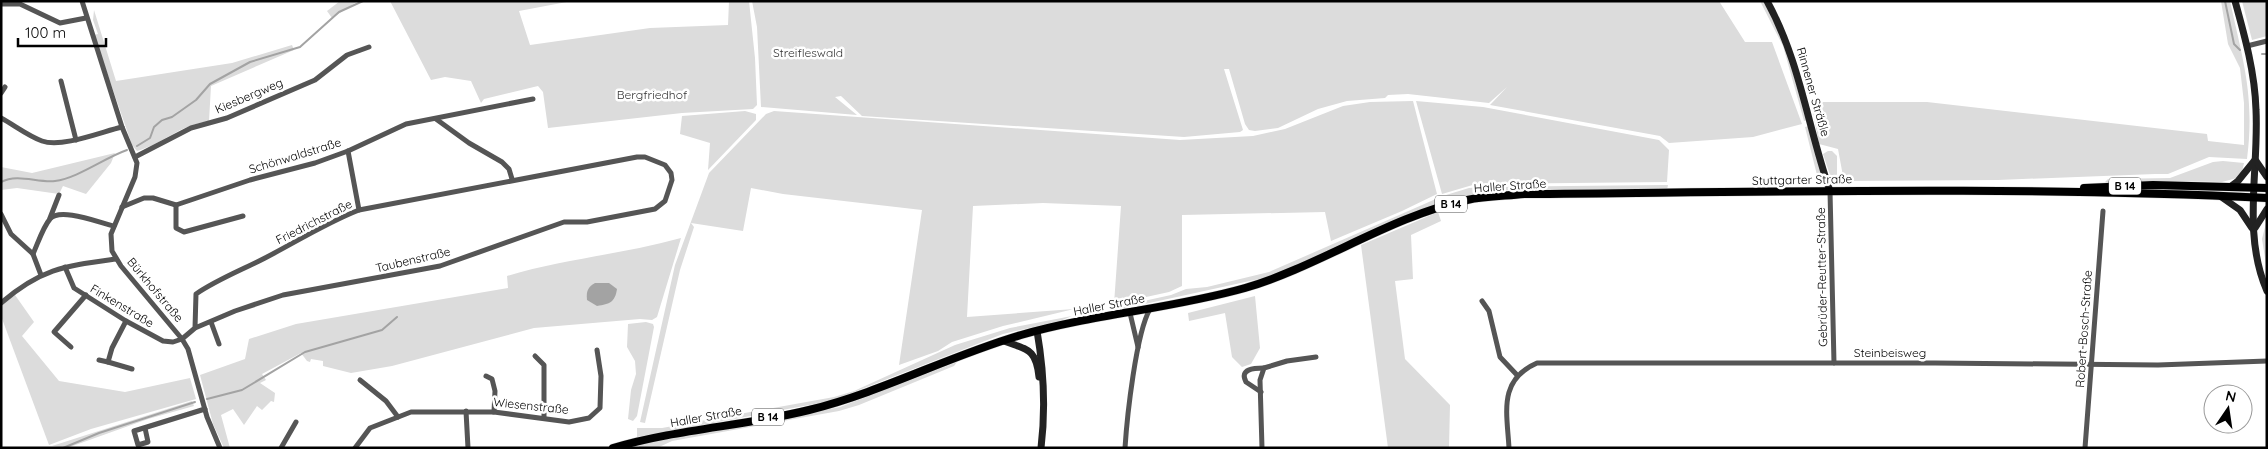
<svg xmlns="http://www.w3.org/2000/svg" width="2268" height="449" viewBox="0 0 2268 449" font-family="Quicksand,sans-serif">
	<rect width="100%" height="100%" fill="#fff"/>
	<g fill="#dcdcdc">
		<path d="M340 1H358L332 18 327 11Z"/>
		<path d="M390 1H572L519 11 530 45 650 28 728 25 729 1H749L755 58 757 105 753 109 682 113 548 128 543 92 538 86 484 99 481 103 471 81 445 77 431 80Z"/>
		<path d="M752 1H1719L1745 42H1772L1802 124 1753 137 1669 143 1660 136 1490 105 1507 87 1489 103 1408 94 1388 95 1385 98 1347 101 1318 109 1278 128 1255 131 1249 130 1245 124 1229 69H1224L1243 130 1240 132 1184 137 862 116 841 96 835 97 857 115 761 107 757 27Z"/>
		<path d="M1760 1H1765L1779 26 1807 120 1804 121 1783 46Z"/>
		<path d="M2221 1H2230C2243 61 2255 96 2247 159L2209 157 2168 174H2155L1998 180 1850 181 1843 176 1838 149 1819 144 1811 102H1927L2207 134 2208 141 2244 145V103L2240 68 2228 44Z"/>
		<path d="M2242 1H2267V36L2252 40Z"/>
		<path d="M94 10 116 81 232 63 292 45 294 50 211 86 209 121C177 126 165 143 137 151L132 145 94 35 98 34 93 20Z"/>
		<path d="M1413 101 1437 194 1402 211 1331 241 1325 212 1182 215V286L1169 292 1114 304 1121 206 1043 203 973 206 967 317 1074 309 1003 326 952 342 938 351 899 365 922 210 783 194 751 188 743 231 691 223 694 227 680 270 645 423 640 422 675 265 709 173 766 114 774 111 1180 140 1253 136 1285 129 1343 106 1370 102Z"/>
		<path d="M1416 101 1483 107 1659 140 1669 150 1667 182 1476 184 1442 194Z"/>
		<path d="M745 111 756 114V120L708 170 710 143 680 134 682 116Z"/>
		<path d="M1809 126 1823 176 1817 175 1805 127Z"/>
		<path d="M1828 151H1832L1837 156V175H1830L1823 154Z"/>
		<path d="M115 153 111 163 86 194 63 186 59 194 17 188 1 190V167L32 173Z"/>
		<path d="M2223 161 2244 163 2242 172 2237 178 2222 182 2171 181 2111 184 2105 182 2108 179 2170 178 2213 162Z"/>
		<path d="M1662 185H1668L1667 190H1508L1452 200 1445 198 1446 195 1469 188 1483 187Z"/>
		<path d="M1438 198V204L1268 277 1122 309 1121 306 1171 295 1186 289 1207 287 1269 272Z"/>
		<path d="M1438 212 1441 221 1411 235 1413 279 1395 281 1405 359 1450 405 1449 448H1388L1361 245Z"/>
		<path d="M2267 219V271L2262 239Z"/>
		<path d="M681 238 657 317 652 320 640 319 534 328 392 366 351 373 323 366V361L311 359 310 362 307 361 301 353 262 374 266 380 260 383 275 393 274 402 271 401 262 410 257 406 244 425 233 409 221 415 230 448H224L213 424 200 375 245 359 249 339 296 324 508 288 507 276C563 259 624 254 681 238Z"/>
		<path d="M15 295 34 322 22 336 59 381 125 392 190 378 196 399 91 429 49 445 1 316V306Z"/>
		<path d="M1255 296 1260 348 1251 364 1242 367 1232 357 1225 313 1189 321 1188 313Z"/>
		<path d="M1072 316 1060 321 1003 334 831 401 637 437V428H662L834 397 854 391 955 345 1010 328Z"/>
		<path d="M646 322 653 324 654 327 637 416 633 421 628 419 631 390 636 374 635 361 627 347 628 324Z"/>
		<path d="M957 362 954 366 859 405 839 411 672 441 657 448H639V445L645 443 840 407Z"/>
		<path d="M192 401 194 406 148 419 67 448 52 446Z"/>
	</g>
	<path fill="#a3a3a3" d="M595 283H609L617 289C615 302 610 304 597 306L587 300C586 291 588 287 595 283Z"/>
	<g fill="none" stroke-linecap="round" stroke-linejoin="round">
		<g stroke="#a3a3a3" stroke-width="2">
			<path d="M2225 1 2234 44 2240 50"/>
			<path d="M2262 54H2267"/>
			<path d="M137 146 150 138 154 127 162 120 172 117 196 100 210 84 250 62 300 47 339 12 363 1"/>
			<path d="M1 182C18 173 37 183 55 181 78 178 104 158 127 150"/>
			<path d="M207 399 242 390 305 352 382 330 397 317"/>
			<path d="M63 448 99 433 195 402"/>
		</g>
		<defs>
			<g id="primary">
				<path d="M2084 188 2153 185 2267 188"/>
				<path d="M613 448C677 429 745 426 809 410 882 392 949 356 1021 335 1094 314 1171 309 1245 288 1320 266 1391 216 1467 200 1485 196 1505 196 1524 194 1771 192 2019 186 2267 198"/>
			</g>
		</defs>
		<use href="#primary" stroke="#dbdbdb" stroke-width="9"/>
		<g stroke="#555" stroke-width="5">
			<path d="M82 1 122 127 137 163 135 177 111 234 112 251 121 266 182 339 188 349 207 417 220 448"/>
			<path d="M1 4H20L60 23 86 18"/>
			<path d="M2247 46 2267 41"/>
			<path d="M61 81 76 140"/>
			<path d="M1 93 5 87"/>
			<path d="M1 118C14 125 28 136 42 141 62 148 101 132 122 127"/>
			<path d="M436 119 469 143 502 162 509 169 512 179"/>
			<path d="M348 151 359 210"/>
			<path d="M135 157 191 128 227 118 315 80 347 55 369 47"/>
			<path d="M1830 191 1834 363"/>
			<path d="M176 205V228L184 232 243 216"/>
			<path d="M122 207 144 198H153L176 205 250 180 315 163 348 151 406 124 533 99"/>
			<path d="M1 214 11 234 33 254 41 275"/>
			<path d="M50 218 59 195"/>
			<path d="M33 254C38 243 43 227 50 219 60 207 100 223 114 226"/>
			<path d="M65 267 74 288 126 321 163 341 173 342 182 339 195 328 235 311 283 295 440 266 564 222H587L655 209 665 201 672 180 671 173 665 165 645 157H637L359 210C326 223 296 242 265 258 242 270 218 279 196 294L195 328"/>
			<path d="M1482 301 1489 311 1500 357 1517 375"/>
			<path d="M1 303C42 268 65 266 116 259"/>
			<path d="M1130 313 1138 347"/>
			<path d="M126 321 112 348 108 362 132 369"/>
			<path d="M211 322 219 344"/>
			<path d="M71 347 54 332 86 295"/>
			<path d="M535 356 544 365V417"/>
			<path d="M99 360 108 362"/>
			<path d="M486 376 492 379 495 391 494 412"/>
			<path d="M360 380 386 401 398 417"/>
			<path d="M1261 392 1246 382C1239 369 1254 368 1264 368"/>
			<path d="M466 411 468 448"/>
			<path d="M145 428 148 442 138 445 134 431 205 409"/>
			<path d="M281 448 296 422"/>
			<path d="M355 448 370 428 411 412H494L569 422 589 418 600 408 601 376 597 350"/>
			<path d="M1125 448C1127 417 1136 333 1150 309"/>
			<path d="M1262 448 1260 380 1264 368 1287 361 1316 357"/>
			<path d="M1509 448C1507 412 1498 380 1537 363H1935L2158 365 2267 361"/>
			<path d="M2085 448 2103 211"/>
		</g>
		<g stroke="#222" stroke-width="7">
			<path d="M1767 1C1800 61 1808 128 1830 191"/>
			<path d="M2235 1C2245 37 2255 73 2256 110 2259 170 2242 234 2267 291"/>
			<path d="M2256 161 2267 177"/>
			<path d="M2230 187 2238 181 2255 160"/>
			<path d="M2220 196 2240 210 2252 228"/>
			<path d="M2255 228 2267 209"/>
			<path d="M1037 331C1044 371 1046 407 1041 448"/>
			<path d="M1004 341C1027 350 1036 348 1039 377"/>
		</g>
		<use href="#primary" stroke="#000" stroke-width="8"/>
	</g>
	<g text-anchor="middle" stroke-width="5" stroke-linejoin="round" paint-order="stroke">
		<g fill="#fff" stroke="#4c4c4c" stroke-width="1">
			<rect x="2109" y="177.5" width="32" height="17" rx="4"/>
			<rect x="1435" y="195.5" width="32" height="17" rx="4"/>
			<rect x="752" y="408.5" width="32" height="17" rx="4"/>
		</g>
		<g font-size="11" font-weight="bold" fill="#000">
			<text x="2125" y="190">B 14</text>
			<text x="1451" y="208">B 14</text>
			<text x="768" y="421">B 14</text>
		</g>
		<g font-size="12" fill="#333" stroke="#fff">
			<text x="808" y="57">Streifleswald</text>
			<text x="652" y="99">Bergfriedhof</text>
		</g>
		<g font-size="12" fill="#000" stroke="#fff">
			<text transform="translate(1813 92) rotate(74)" y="4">Rinnener Sträßle</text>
			<text transform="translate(249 96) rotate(-23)" y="4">Kiesbergweg</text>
			<text transform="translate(295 156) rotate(-17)" y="4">Schönwaldstraße</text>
			<text transform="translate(1802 180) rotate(-1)" y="4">Stuttgarter Straße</text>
			<text transform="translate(1510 186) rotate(-4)" y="4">Haller Straße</text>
			<text transform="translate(314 222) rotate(-27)" y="4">Friedrichstraße</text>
			<text transform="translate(413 260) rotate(-13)" y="4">Taubenstraße</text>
			<text transform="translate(1822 277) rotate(-91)" y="4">Gebrüder-Reutter-Straße</text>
			<text transform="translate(155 290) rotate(50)" y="4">Bürkhofstraße</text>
			<text transform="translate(1109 305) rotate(-11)" y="4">Haller Straße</text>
			<text transform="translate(122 306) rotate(31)" y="4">Finkenstraße</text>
			<text transform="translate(2084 329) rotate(-86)" y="4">Robert-Bosch-Straße</text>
			<text x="1890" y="357">Steinbeisweg</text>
			<text transform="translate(531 406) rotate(6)" y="4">Wiesenstraße</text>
			<text transform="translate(706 417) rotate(-10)" y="4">Haller Straße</text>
		</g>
	</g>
	<rect width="2268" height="449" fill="none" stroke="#000000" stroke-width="5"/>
	<g transform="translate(2228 409) rotate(13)"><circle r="24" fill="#ffffff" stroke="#999999"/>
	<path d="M0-4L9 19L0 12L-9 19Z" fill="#000000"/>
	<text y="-8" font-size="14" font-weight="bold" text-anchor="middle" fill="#000000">N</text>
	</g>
	<path d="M18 38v8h88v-8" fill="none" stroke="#000000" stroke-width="2.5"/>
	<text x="25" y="38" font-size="15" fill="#000000" stroke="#ffffff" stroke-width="4" paint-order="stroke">100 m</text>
</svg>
